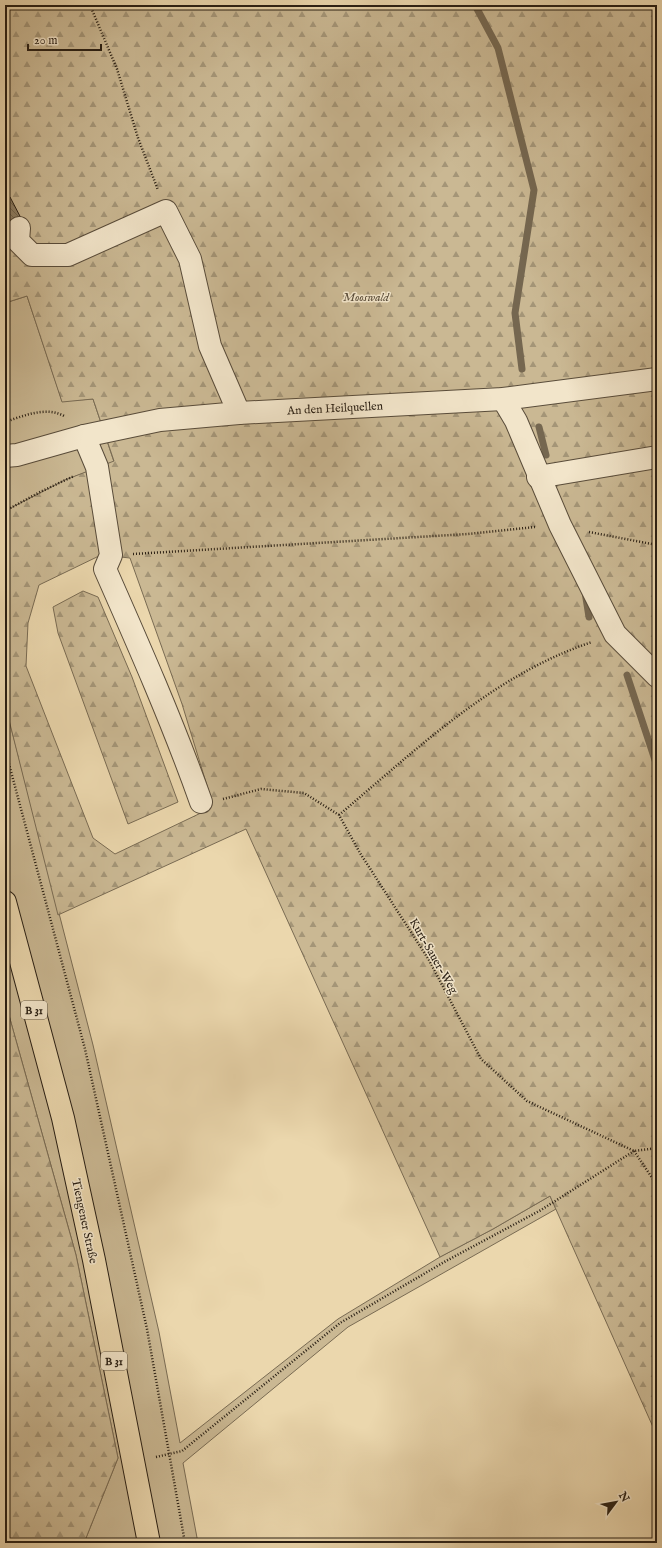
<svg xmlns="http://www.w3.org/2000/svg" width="662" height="1548" viewBox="0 0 662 1548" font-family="'IM FELL English',serif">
	<defs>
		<pattern id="forest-firs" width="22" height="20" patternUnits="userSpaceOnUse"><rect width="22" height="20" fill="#cab893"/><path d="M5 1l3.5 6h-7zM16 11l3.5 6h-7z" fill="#a49577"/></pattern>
		<pattern id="building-back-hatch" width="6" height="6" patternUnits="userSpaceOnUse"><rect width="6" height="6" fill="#8d7e63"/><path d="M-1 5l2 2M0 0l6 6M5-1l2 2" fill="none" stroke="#736750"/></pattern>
	</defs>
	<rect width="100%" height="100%" fill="#ebd7ad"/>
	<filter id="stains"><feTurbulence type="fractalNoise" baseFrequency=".005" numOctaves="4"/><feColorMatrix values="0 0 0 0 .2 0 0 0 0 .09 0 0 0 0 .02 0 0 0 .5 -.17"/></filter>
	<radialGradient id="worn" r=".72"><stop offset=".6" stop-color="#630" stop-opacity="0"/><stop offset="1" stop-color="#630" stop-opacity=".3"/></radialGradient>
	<g fill="#cab893" stroke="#796b53">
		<path d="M27 296 62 401 93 399 114 462 65 480 5 511V303Z"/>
		<path d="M5 704 93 1045 159 1332 180 1443 338 1319 440 1257 493 1229 550 1196 556 1209 348 1327 183 1463 198 1543H84L118 1458 76 1255 5 1001Z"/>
	</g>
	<g fill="url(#forest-firs)" stroke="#796b53" fill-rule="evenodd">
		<path d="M5 5H657V1436L550 1196 493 1229 440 1257 246 829 58 915 5 704V511L65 480 114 461 93 399 62 402 27 296 5 303ZM101 555 130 558 182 704 212 802 205 811 115 854 93 838 26 666 28 623 39 585Z"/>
		<path d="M83 591 98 597 132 677 178 802 128 824 58 633 53 607Z"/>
		<path d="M5 1001 76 1255 118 1458 84 1543H5Z"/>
	</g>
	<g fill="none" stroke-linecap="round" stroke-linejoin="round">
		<g stroke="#756750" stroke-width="7">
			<path d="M475 5 498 48 534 190 515 313 522 369"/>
			<path d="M539 427 546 455"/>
			<path d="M585 592 589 617"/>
			<path d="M627 675 657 766"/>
		</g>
	</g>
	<path fill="url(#building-back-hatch)" stroke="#281e13" d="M10 197 23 222 5 231V200Z"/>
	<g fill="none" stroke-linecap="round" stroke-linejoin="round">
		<defs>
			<g id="minor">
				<path d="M19 228 18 241 32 255H68L166 211 190 259 210 346 239 413"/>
				<path d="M503 399 516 421 560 525 615 634 657 676"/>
				<path d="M84 436 97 467 111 555 105 569C139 646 173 723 201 802"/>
				<path d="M5 456 17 455 84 436 160 420 239 413 503 399 657 379"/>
				<path d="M538 477 657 457"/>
			</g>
			<path id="major" d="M5 902 63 1118 94 1260 149 1543"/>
		</defs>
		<use href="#minor" stroke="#594c3a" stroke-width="24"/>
		<use href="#major" stroke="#281e13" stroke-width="24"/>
		<g stroke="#281e13" stroke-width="2.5" stroke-dasharray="1 2" stroke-linecap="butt">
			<path d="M90 5 117 69 138 138 158 190"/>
			<path d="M5 422C23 416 46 406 64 416"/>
			<path d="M5 511 40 492 74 476"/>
			<path d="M589 532 657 545"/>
			<path d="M133 554 468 534 535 527"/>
			<path d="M5 749 85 1049 147 1329 185 1543"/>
			<path d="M223 799 261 789 304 793 339 815 360 853 429 960 481 1059 527 1101 634 1151 657 1148"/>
			<path d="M339 815C417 749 493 675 592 642"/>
			<path d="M634 1151 657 1185"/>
			<path d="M156 1457 182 1451 340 1323 446 1261 541 1210 634 1151"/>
		</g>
		<use href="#minor" stroke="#f2e5ca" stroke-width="22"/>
		<use href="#major" stroke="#ebd7ad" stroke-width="22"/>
	</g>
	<g text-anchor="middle" stroke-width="3" stroke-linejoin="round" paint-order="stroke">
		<g fill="#f2e5ca" stroke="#655a4a" stroke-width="1">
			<rect x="21" y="1001" width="26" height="18" rx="3"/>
			<rect x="101" y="1352" width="26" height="18" rx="3"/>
		</g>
		<g font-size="11" font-weight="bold" fill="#281e13">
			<text x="34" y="1014">B 31</text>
			<text x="114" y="1365">B 31</text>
		</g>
		<g font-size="12" font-style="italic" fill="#594c39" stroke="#f2e5ca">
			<text x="366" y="301">Mooswald</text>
		</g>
		<g font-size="12" fill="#281e13" stroke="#f2e5ca">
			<text transform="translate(335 408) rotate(-3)" y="4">An den Heilquellen</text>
			<text transform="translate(434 956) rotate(60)" y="4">Kurt-Sauer-Weg</text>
			<text transform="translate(85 1221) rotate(78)" y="4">Tiengener Straße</text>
		</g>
	</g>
	<rect width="662" height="1548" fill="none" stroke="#ebd7ad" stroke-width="20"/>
	<rect x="6" y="6" width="650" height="1536" fill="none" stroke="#281e13" stroke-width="2"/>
	<rect x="10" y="10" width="642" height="1528" fill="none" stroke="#281e13"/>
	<g transform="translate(616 1502) rotate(58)" stroke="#f2e5ca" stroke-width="3" paint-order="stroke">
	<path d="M0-3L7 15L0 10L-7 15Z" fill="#281e13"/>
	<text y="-6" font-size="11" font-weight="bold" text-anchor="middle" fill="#281e13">N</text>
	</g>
	<path d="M28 44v6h73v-6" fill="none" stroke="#281e13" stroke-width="2"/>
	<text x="34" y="44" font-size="12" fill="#281e13" stroke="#f2e5ca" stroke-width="3" paint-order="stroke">20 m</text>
	<rect width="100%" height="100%" filter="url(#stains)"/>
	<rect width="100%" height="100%" fill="url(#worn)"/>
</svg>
